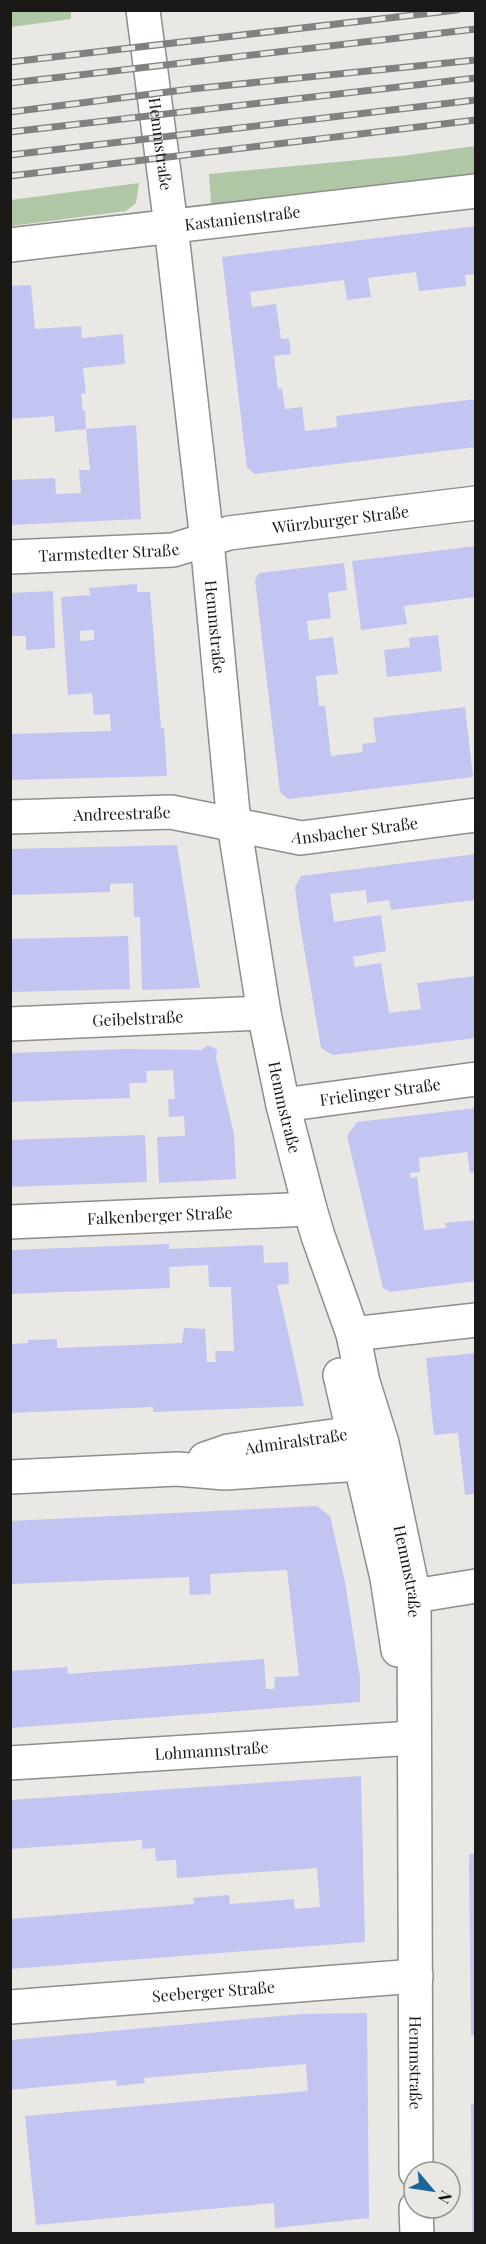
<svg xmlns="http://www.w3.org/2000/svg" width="486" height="2244" viewBox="0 0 486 2244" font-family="'Playfair Display',serif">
	<rect width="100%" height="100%" fill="#e9e8e5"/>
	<g fill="#b0c7a5">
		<path d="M10 11H71V19L11 27Z"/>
		<path d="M475 146V177L234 207 211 204 209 174 401 156Z"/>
		<path d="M139 183 136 203 126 211 11 226V200Z"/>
	</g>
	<g fill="#c2c5f1" fill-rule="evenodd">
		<path d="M476 226V274L465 275 466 286 419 291 416 272 368 278 371 297 347 300 344 280 250 292 252 307 276 304 281 339 289 338 291 354 274 356 278 389 282 388 285 409 302 407 305 431 337 427 336 416 476 399V447L255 474 247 468 222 257Z"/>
		<path d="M31 285 35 329 81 326 82 338 123 334 125 364 83 368 86 393 81 394 83 411 85 410 86 429 55 432 54 416 10 419V286Z"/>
		<path d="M136 425 141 519 10 525V480L55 478 56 494 81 493 79 470H90L86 429Z"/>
		<path d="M476 546V597L404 606 407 624 361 630 352 561Z"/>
		<path d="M344 563 347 590 328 593 331 618 307 621 309 640 333 637 338 674 316 676 319 706H325L331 756 363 752 362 744 376 742 373 718 465 707 473 777 288 799 280 792 255 580 259 573Z"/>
		<path d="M137 584V592H150L161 728H164L167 776 10 780V734L111 731 110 714 94 715 92 693 68 695 61 597 90 595 89 588ZM94 630V640L80 641V631Z"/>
		<path d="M53 591 55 648 26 650V636H10V593Z"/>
		<path d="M438 635 442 671 387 677 384 650 410 647 409 638Z"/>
		<path d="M177 845 200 988 142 990 140 917H134L133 883 110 884V892L10 895V849Z"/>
		<path d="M476 854V900L391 910 389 900 367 903 366 890 330 894 334 922 381 915 386 951 353 957 355 967 381 963 389 1013 421 1009 417 983 476 976V1038L333 1055 321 1048 299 919 295 887 301 876Z"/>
		<path d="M128 936 130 989 10 992V939Z"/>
		<path d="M206 1046H211L217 1050 216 1058 234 1134 236 1179 159 1183 157 1137 185 1136 184 1116 169 1117 168 1099H175L173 1070 146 1071 147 1083H129L130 1098 10 1102V1053L128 1049 202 1050Z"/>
		<path d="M476 1108V1172L470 1173 467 1152 419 1158 420 1172 410 1173V1178L417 1177 424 1230 446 1228 445 1223 476 1220V1281L390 1292 383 1288 347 1136 357 1122Z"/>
		<path d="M145 1135 147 1182 10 1187V1140Z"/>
		<path d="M169 1244V1249L263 1245 264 1263 288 1262 289 1284 277 1285 292 1349 304 1406 153 1412V1407L10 1413V1344L28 1343V1340L57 1339V1348L182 1343 184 1328 205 1329 207 1362H216L215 1351H234L231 1287H209L208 1265 169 1267 170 1288 10 1294V1250Z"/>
		<path d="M476 1353V1494L465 1495 458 1433 434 1435 426 1358Z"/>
		<path d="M317 1506 330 1516 345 1582 360 1677V1702L10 1728V1671L67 1667 68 1674 264 1659 266 1689H274L275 1677 299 1676 287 1570 210 1574 211 1594 190 1595 189 1577 10 1584V1521Z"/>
		<path d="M361 1776 365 1942 10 1969V1919L194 1904 193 1898 229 1895 230 1904 294 1899 295 1909 320 1907 317 1868 177 1878 176 1860 156 1861 155 1848 142 1849V1840L10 1849V1800Z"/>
		<path d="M469 1854H476V2035H471Z"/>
		<path d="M367 2013 369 2218 275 2228 274 2203 36 2225 25 2116 308 2091 306 2064 144 2078 145 2083 117 2086 116 2080 10 2090V2040L302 2014Z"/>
		<path d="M471 2103 476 2104V2234H472Z"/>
	</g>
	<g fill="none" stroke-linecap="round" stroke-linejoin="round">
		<defs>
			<g id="minor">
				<path id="s1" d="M143 10 171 226 207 541 234 824 264 1013 283 1105 310 1209 318 1236 353 1334 363 1382 382 1443 414 1596 416 2172"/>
				<path id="s2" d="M10 245 476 191"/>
				<path id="s3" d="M10 557 173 550 229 533 476 503"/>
				<path id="s4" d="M10 817 171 812 301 838 476 815"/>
				<path id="s5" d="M10 1024 264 1013"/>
				<path id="s6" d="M283 1105 476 1079"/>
				<path id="s7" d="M10 1222 310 1209"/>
				<path d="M353 1334 476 1320"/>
				<path d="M340 1375 387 1578 398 1650"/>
				<path id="s8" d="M205 1459 228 1451 354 1433 374 1441"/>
				<path d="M10 1477 177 1469 225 1473 361 1464 376 1449"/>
				<path d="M414 1596 476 1586"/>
				<path id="s9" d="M10 1763 414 1738"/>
				<path id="s10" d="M10 2007 416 1976"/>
				<path d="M416 2208 417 2234"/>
			</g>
		</defs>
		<use href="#minor" stroke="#8f8d8b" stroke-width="36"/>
		<use href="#minor" stroke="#fff" stroke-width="33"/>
		<defs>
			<g id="rail">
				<path d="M10 62 457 10"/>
				<path d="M10 83 476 29"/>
				<path d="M10 112 191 89 476 60"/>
				<path d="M10 132 476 78"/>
				<path d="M10 155 476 100"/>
				<path d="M10 176 476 120"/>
			</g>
		</defs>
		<use href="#rail" stroke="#82817f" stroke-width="7"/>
		<use href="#rail" stroke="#e9e8e5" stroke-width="4.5" stroke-dasharray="14" stroke-linecap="butt"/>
	</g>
	<g text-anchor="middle" stroke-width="4.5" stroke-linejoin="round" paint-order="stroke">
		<g font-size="16" fill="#1a1918" stroke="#e9e8e5">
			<text dy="6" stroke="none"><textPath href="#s1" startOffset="135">Hemmstraße</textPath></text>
			<text dy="6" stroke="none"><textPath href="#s2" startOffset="234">Kastanienstraße</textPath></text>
			<text dy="6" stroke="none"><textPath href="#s3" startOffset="334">Würzburger Straße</textPath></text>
			<text dy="6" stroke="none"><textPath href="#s3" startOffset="99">Tarmstedter Straße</textPath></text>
			<text dy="6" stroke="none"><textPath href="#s1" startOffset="621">Hemmstraße</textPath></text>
			<text dy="6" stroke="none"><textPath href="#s4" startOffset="112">Andreestraße</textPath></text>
			<text dy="6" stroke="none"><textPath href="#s4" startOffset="348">Ansbacher Straße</textPath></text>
			<text dy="6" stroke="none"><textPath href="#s5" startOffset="128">Geibelstraße</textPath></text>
			<text dy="6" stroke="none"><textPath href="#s6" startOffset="98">Frielinger Straße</textPath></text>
			<text dy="6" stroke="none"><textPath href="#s1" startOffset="1107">Hemmstraße</textPath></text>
			<text dy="6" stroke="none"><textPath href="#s7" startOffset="150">Falkenberger Straße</textPath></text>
			<text dy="6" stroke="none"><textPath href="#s8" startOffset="93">Admiralstraße</textPath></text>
			<text dy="6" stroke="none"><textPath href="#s1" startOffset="1588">Hemmstraße</textPath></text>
			<text dy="6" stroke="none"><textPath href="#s9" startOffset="202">Lohmannstraße</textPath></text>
			<text dy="6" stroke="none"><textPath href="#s10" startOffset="204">Seeberger Straße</textPath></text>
			<text dy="6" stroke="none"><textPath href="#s1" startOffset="2080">Hemmstraße</textPath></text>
		</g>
	</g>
	<rect width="486" height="2244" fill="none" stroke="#1a1918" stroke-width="24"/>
	<g transform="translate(432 2190) rotate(119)"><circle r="28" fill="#e9e8e5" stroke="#969593" stroke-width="1.5"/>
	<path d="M0-4.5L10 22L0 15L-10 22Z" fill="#1c6599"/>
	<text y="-9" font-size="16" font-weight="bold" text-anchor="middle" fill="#1a1918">N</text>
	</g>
</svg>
